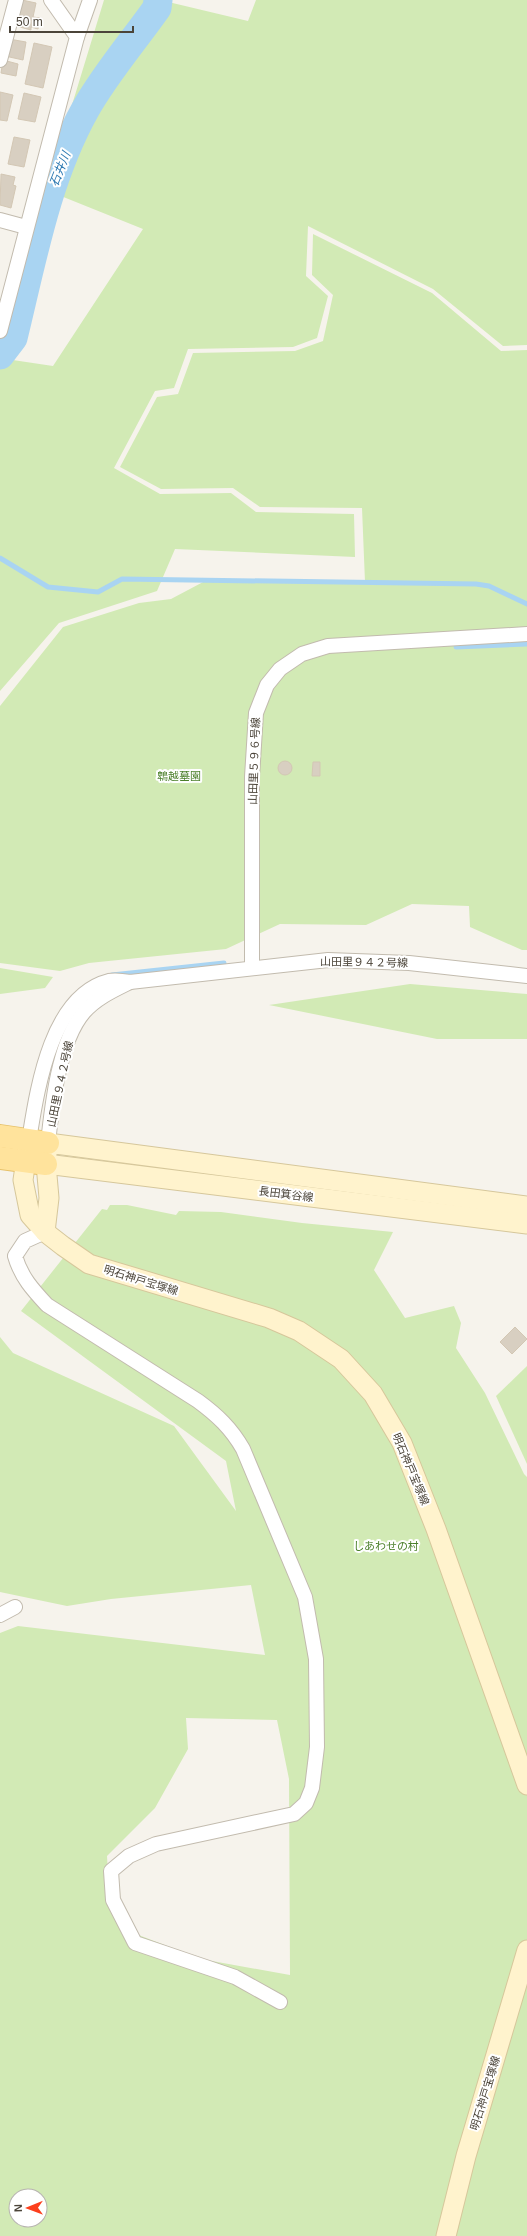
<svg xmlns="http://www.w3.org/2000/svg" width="527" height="2236" viewBox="0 0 527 2236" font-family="Arial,'Noto Sans JP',sans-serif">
	<rect width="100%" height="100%" fill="#f6f3ec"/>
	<g fill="#d2eab5" fill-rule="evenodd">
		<path d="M104 0H160L248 21 256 0H527V345L503 346 433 289 308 226 306 276 328 296 317 338 293 347 188 349 174 388 155 391 114 468 160 494 231 493 256 512 354 514 355 557 175 549 157 591 59 623 0 691V366L6 359 53 366 143 229 46 190Z"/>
		<path d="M313 234 432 293 501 351 527 350V950H522L470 927 469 906 412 904 366 925 280 924 226 949 89 963 60 971 0 963V706L63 627 139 603 171 599 205 581 365 582 362 508 260 507 233 488 161 489 120 467 157 397 178 394 193 353 295 351 323 341 333 295 312 275Z"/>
		<path d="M0 968 53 977 45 988 0 994Z"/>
		<path d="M410 984 527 994V1039H437L269 1005Z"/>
		<path d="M110 1205H127L176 1215 179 1211 221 1212 302 1223 393 1232 374 1270 405 1318 454 1306 461 1323 456 1348 485 1393 524 1474 527 1477V2236H0V1633L18 1626 265 1655 251 1585 111 1599 67 1606 0 1592V1337L13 1353 174 1426 236 1511 226 1461 21 1311 102 1209 107 1210ZM186 1718 277 1720 289 1779 290 1975 201 1959 136 1934 110 1908 107 1856 155 1808 188 1749ZM16 2196H40V2220H16Z"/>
		<path d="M527 1366V1464L496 1396Z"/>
	</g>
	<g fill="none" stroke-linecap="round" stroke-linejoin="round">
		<g stroke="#a9d4f2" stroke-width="5">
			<path d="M0 558 48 587 98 592 122 579 476 584 489 586 527 604"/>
			<path d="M456 647 527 644"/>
			<path d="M112 975 224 963"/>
		</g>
		<path stroke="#a9d4f2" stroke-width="29" d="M0 355 13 338C32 261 46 180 85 110 105 74 133 42 157 8L158 0"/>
	</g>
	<g fill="#d8cfc1" stroke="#d3c7b4">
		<path d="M22 0 36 3 33 17 40 18 38 29 31 27V30L16 26Z"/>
		<path d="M9 39 26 42 23 60 5 56Z"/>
		<path d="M34 43 52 47 43 88 25 84Z"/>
		<path d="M3 60 18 64 16 76 1 73Z"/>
		<path d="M0 92 13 95 7 121 0 120Z"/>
		<path d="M24 93 41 97 35 122 18 119Z"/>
		<path d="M14 137 30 140 24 167 8 164Z"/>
		<path d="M1 174 15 177 13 185 16 186 11 208 0 205Z"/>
		<circle cx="285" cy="768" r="7"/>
		<path d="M313 762H320V776H312Z"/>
		<path d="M515 1327 527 1339 512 1354 500 1342Z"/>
	</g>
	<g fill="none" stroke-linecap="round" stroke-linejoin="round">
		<defs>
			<g id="street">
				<path d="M77 37 90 0"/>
				<path d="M0 60 16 0"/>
				<path d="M0 220 26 227"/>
				<path d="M0 331 77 37 51 0"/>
				<path d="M252 968V777L256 713 267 685 280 669 302 654 328 646 527 634"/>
				<path d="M29 1140C37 1091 50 996 109 981 115 980 124 981 130 982L328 960 409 963 527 976"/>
				<path d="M48 1143C52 1105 59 1041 84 1012 96 998 114 990 130 982"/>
				<path d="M45 1232 25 1241 15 1256C21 1277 33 1290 47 1305L198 1401C217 1415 231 1428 243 1449L305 1597 316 1659 317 1747 312 1788 306 1803 294 1814 156 1844 129 1856 111 1871 113 1900 135 1943 235 1977 280 2002"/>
				<path d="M0 1615 15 1607"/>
			</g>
			<g id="secondary">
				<path d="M28 1147 23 1180 30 1215 45 1232 63 1246 89 1264 269 1318 299 1331 341 1359 373 1394 402 1443 436 1529 527 1785"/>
				<path d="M46 1164 527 1224"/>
				<path d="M45 1232 49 1198 46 1164 48 1143 527 1206"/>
				<path d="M446 2236 466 2156 527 1950"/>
			</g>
			<g id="primary">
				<path d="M0 1136 48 1143"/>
				<path d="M0 1158 46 1164"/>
			</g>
		</defs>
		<use href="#street" stroke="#c2bbae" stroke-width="16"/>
		<use href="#secondary" stroke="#d6c79b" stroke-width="21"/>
		<use href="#primary" stroke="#e6c16a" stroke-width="24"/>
		<use href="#street" stroke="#fff" stroke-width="14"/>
		<use href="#secondary" stroke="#fff3cd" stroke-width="19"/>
		<use href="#primary" stroke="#ffe39c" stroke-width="22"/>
	</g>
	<g text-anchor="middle" stroke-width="4" stroke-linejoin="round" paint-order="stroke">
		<g font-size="11" fill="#4b4439" stroke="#fff">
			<text transform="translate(254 761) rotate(-88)" y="4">山田里５９６号線</text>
			<text transform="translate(364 962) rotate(1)" y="4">山田里９４２号線</text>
			<text transform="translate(60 1084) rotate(-78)" y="4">山田里９４２号線</text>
			<text transform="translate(286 1194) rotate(7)" y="4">長田箕谷線</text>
			<text transform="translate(141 1280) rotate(17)" y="4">明石神戸宝塚線</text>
			<text transform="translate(411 1469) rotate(67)" y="4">明石神戸宝塚線</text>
			<text transform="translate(485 2093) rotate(-73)" y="4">明石神戸宝塚線</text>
		</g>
		<g font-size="11" fill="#4a7f2a" stroke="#fff">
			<text x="179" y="780">鵯越墓園</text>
			<text x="386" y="1550">しあわせの村</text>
		</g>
		<g font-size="12" font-style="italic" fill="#2e7ab2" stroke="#fff">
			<text transform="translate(60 169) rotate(-68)" y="4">石井川</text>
		</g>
	</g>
	<g transform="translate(28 2208) rotate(269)"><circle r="19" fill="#ffffff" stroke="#b7b4b0"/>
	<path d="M0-3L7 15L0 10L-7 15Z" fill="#fc3f1d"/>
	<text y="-6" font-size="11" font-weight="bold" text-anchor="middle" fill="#4b4439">N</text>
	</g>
	<path d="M10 26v6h123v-6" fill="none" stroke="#4b4439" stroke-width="2"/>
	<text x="16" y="26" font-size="12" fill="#4b4439" stroke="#ffffff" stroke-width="3" paint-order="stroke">50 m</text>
</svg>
